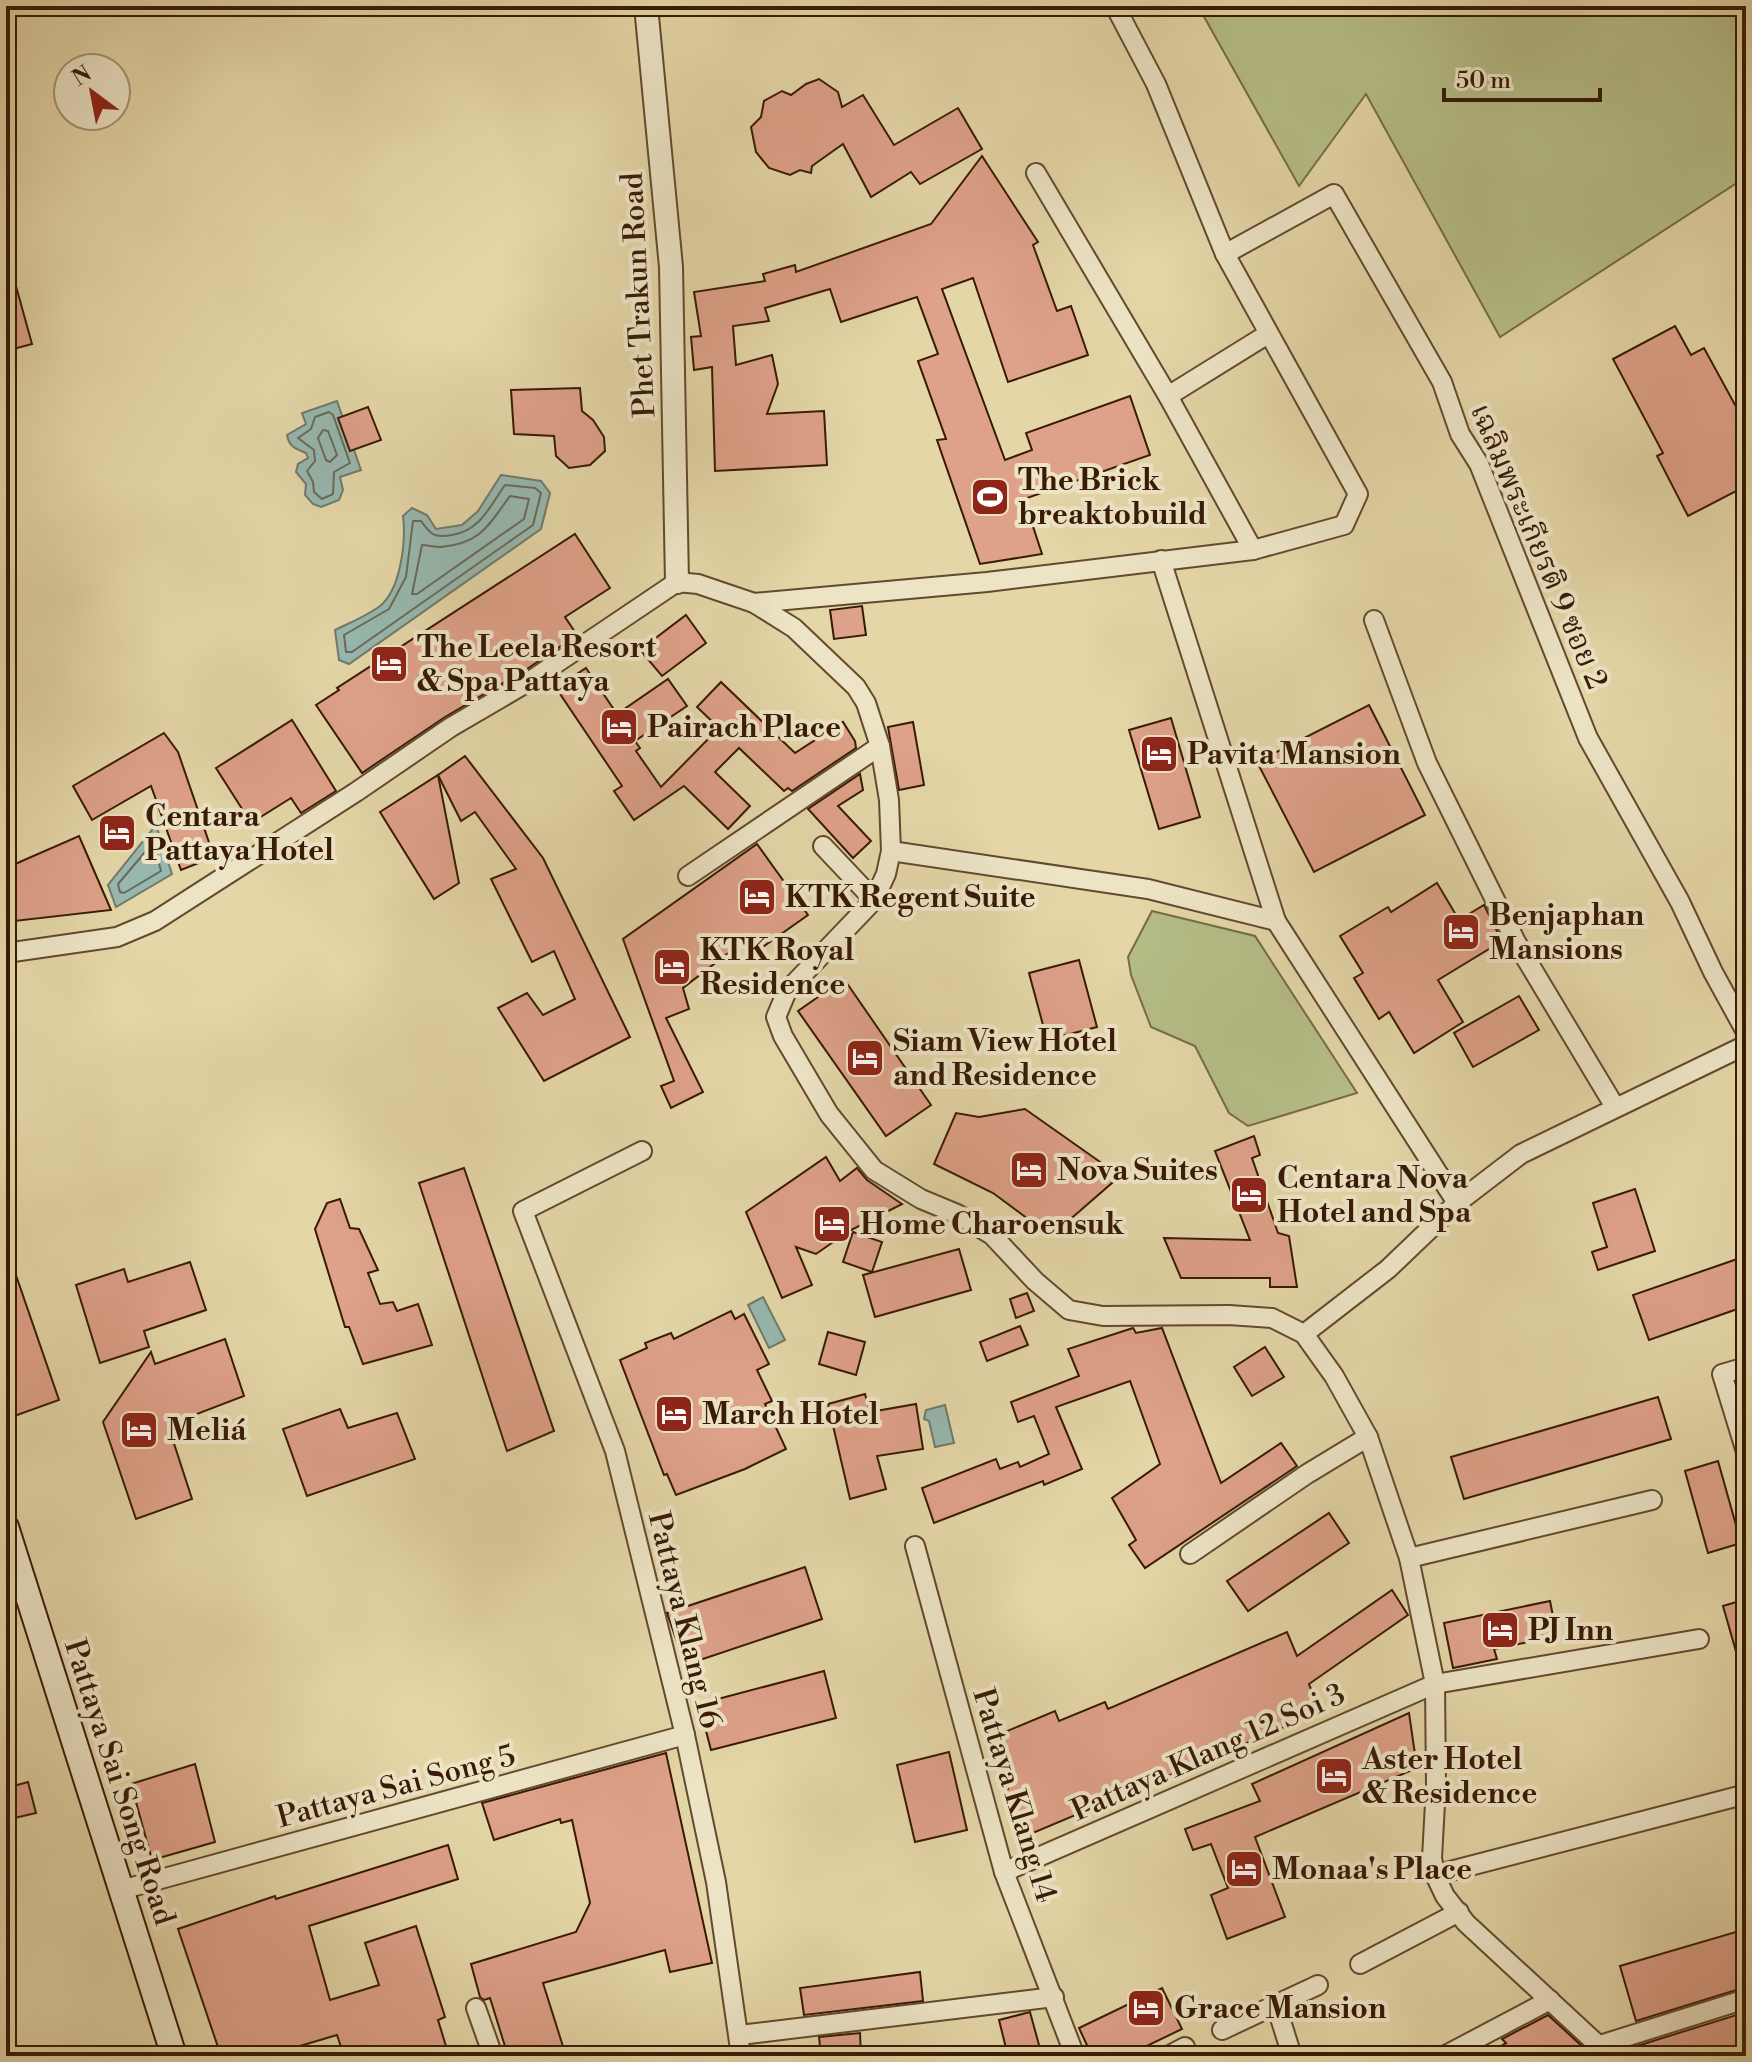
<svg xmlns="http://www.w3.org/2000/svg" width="1752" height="2062" viewBox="0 0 1752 2062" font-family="'Libre Bodoni','Noto Serif Thai',serif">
	<rect width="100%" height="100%" fill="#e4d6a7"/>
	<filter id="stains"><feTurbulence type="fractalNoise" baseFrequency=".0025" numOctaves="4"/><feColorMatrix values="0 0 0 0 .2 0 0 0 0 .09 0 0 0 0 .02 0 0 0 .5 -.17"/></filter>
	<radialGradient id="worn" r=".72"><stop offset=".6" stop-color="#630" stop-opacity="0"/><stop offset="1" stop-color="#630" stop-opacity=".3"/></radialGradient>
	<g fill="#b5bd87" stroke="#766c46" stroke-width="2">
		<path d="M1198 6H1746V177L1500 337 1366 94 1299 186Z"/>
		<path d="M1152 911 1255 936 1357 1093 1248 1126 1229 1113 1195 1046 1151 1027 1131 975 1128 957Z"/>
	</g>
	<g fill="#97b8af" stroke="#71796b" stroke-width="2">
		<path d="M337 401 361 470 340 477 343 490 339 500 321 507 313 504 305 495 306 484 296 472 298 464 308 458 306 453C296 449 289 447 287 435L306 424 302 413Z"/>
		<path d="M501 475 541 481 550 493 541 529 349 664 339 660 335 630C349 623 367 616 380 606 401 589 406 541 403 516L412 508 427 515 436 529 462 525 478 511Z"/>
		<path d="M156 825 172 874 116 907 108 885Z"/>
		<path d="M763 1297 785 1340 769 1348 748 1305Z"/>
		<path d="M945 1405 954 1443 935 1447 929 1421 924 1419 926 1410Z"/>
	</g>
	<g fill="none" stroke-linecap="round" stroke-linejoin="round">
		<g stroke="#68695a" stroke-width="2">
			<path d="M329 412 333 415 350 463 334 472 333 494 322 499 314 492 313 482 307 471 315 461 314 450 298 438 311 429 315 417Z"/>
			<path d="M323 430 328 431 337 455 330 462 326 460 318 438Z"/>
			<path d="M505 485 535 488 541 493 533 525 352 652H346L344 635 389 609 406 577 413 521H421C431 535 434 538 452 535 480 531 490 506 505 485Z"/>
			<path d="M510 496 529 499 524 519 417 594H412L422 545C428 545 434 547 441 547 481 543 488 526 510 496Z"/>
			<path d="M151 845 155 848 161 871 124 893 120 892 118 884Z"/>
		</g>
	</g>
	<g fill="#dea189" stroke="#381a05" stroke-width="2">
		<path d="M819 79 838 92 842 107 863 95 894 145 958 108 982 149 920 184 911 172 871 197 843 144 812 166 811 173 800 170 790 175 769 168 756 152 751 127 761 117 764 101 782 91 791 95 806 84Z"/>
		<path d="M982 156 1038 242 1033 245 1057 311 1071 306 1088 355 1008 382 973 278 942 289 1005 460 1032 450 1026 433 1130 396 1150 455 1024 499 1042 554 980 564 937 440 946 439 918 361 938 354 917 297 841 322 830 289 765 308 769 321 733 326 736 365 772 355 778 384 767 414 824 411 827 465 715 471 712 367 694 370 691 337 701 336 694 292 765 281 763 274 795 265 796 272 931 224Z"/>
		<path d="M11 268 32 344 6 351V269Z"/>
		<path d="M1675 326 1691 355 1704 348 1740 414 1746 411V486L1688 516 1657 456 1663 453 1613 359Z"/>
		<path d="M580 388 582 411 593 420 604 437 605 451 590 465 569 468 556 456 554 436 514 434 511 390Z"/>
		<path d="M368 407 381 440 350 451 338 418Z"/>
		<path d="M575 534 610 588 565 617 577 635 527 669 445 717 362 773 316 705 339 690 337 688Z"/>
		<path d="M862 606 866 635 834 639 830 610Z"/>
		<path d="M686 615 706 643 662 676 640 650Z"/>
		<path d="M586 668 617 714 668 679 687 706 635 741 640 748 636 751 661 787 719 728 697 707 721 682 795 753 843 722 855 741 856 748 792 791 788 788 784 791 739 748 715 772 750 806 728 829 684 786 634 820 614 791 622 786 556 688Z"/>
		<path d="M1369 705 1425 815 1314 872 1257 762Z"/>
		<path d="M1171 718 1200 817 1159 829 1129 730Z"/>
		<path d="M292 720 336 791 301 813 291 798 251 823 216 768Z"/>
		<path d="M913 722 924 785 899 790 888 727Z"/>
		<path d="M164 733 178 752 214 857 181 870 151 786 92 820 73 786Z"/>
		<path d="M465 756 543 858 630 1037 544 1081 498 1008 527 993 543 1015 575 999 554 951 532 962 491 879 516 869 475 812 461 821 438 775Z"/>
		<path d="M860 774 863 790 838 806 871 841 853 858 808 809Z"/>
		<path d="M438 775 459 883 434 899 380 812Z"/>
		<path d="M79 836 111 910 6 922V868Z"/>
		<path d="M757 844 808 915 757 951 748 938 683 988 689 1009 666 1018 703 1092 671 1108 661 1086 674 1081 623 939Z"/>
		<path d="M1437 883 1459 920 1484 905 1502 941 1438 980 1463 1022 1414 1053 1389 1012 1379 1019 1354 978 1363 973 1340 936 1388 907 1391 912Z"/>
		<path d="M1079 960 1097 1027 1047 1040 1029 973Z"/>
		<path d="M844 979 931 1105 886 1136 798 1011Z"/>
		<path d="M1519 996 1539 1030 1473 1067 1454 1033Z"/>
		<path d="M1025 1109 1120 1176 1051 1236 993 1193 934 1164 956 1113 979 1117Z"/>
		<path d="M1254 1136 1260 1155 1252 1158 1278 1233 1289 1236 1297 1287H1270V1278H1181L1164 1238 1250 1240 1215 1151Z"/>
		<path d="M826 1157 840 1181 857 1168 867 1180 902 1204 849 1231 816 1254 796 1247 812 1285 782 1298 746 1212Z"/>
		<path d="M464 1168 554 1431 507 1451 419 1183Z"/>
		<path d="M1635 1189 1655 1251 1598 1270 1592 1252 1607 1247 1593 1203Z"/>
		<path d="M340 1199 350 1228 359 1229 378 1270 368 1273 380 1304 393 1302 397 1311 418 1304 432 1345 363 1364 349 1327H345L315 1229 327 1203Z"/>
		<path d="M853 1232 882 1242 872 1272 843 1262Z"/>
		<path d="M959 1249 971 1290 875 1317 863 1275Z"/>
		<path d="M6 1255H9L59 1400 6 1419Z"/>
		<path d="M1746 1256V1306L1649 1340 1633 1295Z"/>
		<path d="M190 1262 206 1310 144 1331 149 1347 100 1363 76 1285 124 1269 128 1282Z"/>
		<path d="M1027 1293 1034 1311 1016 1318 1010 1299Z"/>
		<path d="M731 1311 735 1319 744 1314 769 1364 757 1370 772 1401 765 1404 786 1449 745 1469 676 1495 667 1474 664 1475 620 1360 647 1348 645 1343 671 1333 674 1339Z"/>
		<path d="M1020 1326 1028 1345 987 1361 980 1342Z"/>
		<path d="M1133 1328 1136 1333 1162 1328 1221 1483 1281 1443 1297 1466 1145 1568 1129 1545 1136 1540 1112 1498 1160 1464 1130 1381 1056 1407 1082 1469 1044 1485 1043 1481 934 1523 922 1488 996 1459 1000 1469 1018 1462 1020 1467 1049 1454 1034 1416 1018 1422 1011 1402 1079 1376 1068 1349Z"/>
		<path d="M828 1332 865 1342 856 1375 819 1364Z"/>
		<path d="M225 1339 244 1396 168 1425 192 1499 136 1519 103 1422 151 1352 155 1364Z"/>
		<path d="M1265 1347 1284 1377 1252 1396 1234 1367Z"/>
		<path d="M865 1394 870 1412 916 1404 923 1449 877 1456 886 1489 850 1499 828 1404Z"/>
		<path d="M1658 1397 1671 1439 1464 1499 1451 1457Z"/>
		<path d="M340 1409 348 1428 397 1413 415 1459 307 1496 283 1429Z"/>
		<path d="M1718 1461 1741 1543 1708 1553 1685 1471Z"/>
		<path d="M1329 1513 1349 1543 1248 1611 1227 1581Z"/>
		<path d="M805 1567 822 1619 685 1665 667 1613Z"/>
		<path d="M1392 1590 1408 1615 1309 1684 1320 1712 1021 1838 1003 1791 1008 1789 988 1739 1055 1711 1059 1721 1105 1702 1108 1709 1287 1632 1297 1656Z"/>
		<path d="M1746 1599V1668L1741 1669 1723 1606Z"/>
		<path d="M1550 1601 1557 1636 1494 1649 1497 1659 1453 1668 1444 1623Z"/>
		<path d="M824 1671 836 1718 711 1750 699 1704Z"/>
		<path d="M1409 1713 1417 1768 1255 1837 1285 1917 1227 1939 1211 1895 1228 1888 1211 1844 1193 1850 1185 1829 1260 1801 1252 1784Z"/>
		<path d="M949 1752 967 1830 915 1842 897 1765Z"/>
		<path d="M666 1753 712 1963 670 1972 665 1950 543 1983 566 2056H508L490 1998 484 2000 480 1997 471 1964 576 1932 590 1903 572 1820 561 1823 560 1819 494 1840 482 1803Z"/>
		<path d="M195 1764 215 1842 152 1860 131 1784Z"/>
		<path d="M28 1782 36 1813 6 1820V1788Z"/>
		<path d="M448 1845 458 1879 309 1926 330 2000 379 1985 365 1943 416 1926 445 2017 438 2020 449 2056H344L337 2035 266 2056H221L178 1929 275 1896 276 1899Z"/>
		<path d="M1746 1929V1987L1636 2021 1620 1966Z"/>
		<path d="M920 1972 923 2001 804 2015 800 1988Z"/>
		<path d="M1162 1988 1182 2029 1126 2056H1092L1079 2028Z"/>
		<path d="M1030 2012 1042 2056H1008L999 2020Z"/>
		<path d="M1746 2012V2056H1622L1621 2051Z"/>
		<path d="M1548 2015 1584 2048 1572 2056H1484L1506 2043 1502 2039Z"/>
		<path d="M860 2033 861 2056H821L819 2037Z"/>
	</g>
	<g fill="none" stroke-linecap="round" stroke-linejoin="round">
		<defs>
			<g id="minor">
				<path d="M1036 173 1168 396 1253 550"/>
				<path d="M1225 254 1334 194 1442 382 1460 434 1479 464 1588 738 1680 902 1713 972 1746 1032"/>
				<path d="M1168 396 1268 334"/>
				<path d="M1161 560 1276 921 1457 1203"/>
				<path d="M754 603 987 582 1253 550 1344 525 1358 494 1225 254 1156 84 1115 6"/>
				<path d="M1374 620 1427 763 1516 942 1615 1107"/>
				<path d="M823 846 874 900"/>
				<path d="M891 851 1148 889 1276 921"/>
				<path d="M688 876 880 746"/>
				<path d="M6 953 117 937 155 921 356 792 451 727 533 679 677 582 698 584 754 603 794 628 856 687 866 703 880 746 889 800 891 851 886 874 874 900 787 991 776 1017 783 1036 829 1114 874 1170 921 1199 957 1214 992 1235 1035 1281 1069 1310 1103 1316 1229 1315 1272 1318 1304 1334 1334 1376 1368 1437 1409 1558 1435 1684 1436 1785 1432 1858 1435 1875 1445 1896 1466 1923 1610 2056"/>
				<path d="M642 1151 523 1211 615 1451 685 1735 716 1882 741 2056"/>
				<path d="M1304 1334 1388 1269 1457 1203 1521 1154 1746 1045"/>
				<path d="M1746 1367 1722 1374 1746 1452"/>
				<path d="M915 1546 1004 1872 1075 2056"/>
				<path d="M1190 1554 1307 1474 1368 1437"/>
				<path d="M1409 1558 1652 1500"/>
				<path d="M1004 1872 1435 1684 1699 1639"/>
				<path d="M1435 1875 1739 1796"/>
				<path d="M121 1890 685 1735"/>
				<path d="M1360 1964 1459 1912"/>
				<path d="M1276 2005 1292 2056"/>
				<path d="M476 2008 493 2056"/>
				<path d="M1222 2030 1318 1985"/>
				<path d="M740 2035 1054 1997"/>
				<path d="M1600 2045 1746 1999"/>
				<path d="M1168 2056 1185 2047"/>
				<path d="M1444 2056 1550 2000"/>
			</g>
			<path id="tertiary" d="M646 6 671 267 677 582"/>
			<path id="secondary" d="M6 1527 174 2056"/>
		</defs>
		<use href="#minor" stroke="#63492e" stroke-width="22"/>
		<use href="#tertiary" stroke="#63492e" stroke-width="26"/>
		<use href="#secondary" stroke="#381a05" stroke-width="28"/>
		<use href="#minor" stroke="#ede4c6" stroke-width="18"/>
		<use href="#tertiary" stroke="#ede4c6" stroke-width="22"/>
		<use href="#secondary" stroke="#ede4c6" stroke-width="24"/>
	</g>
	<defs>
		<symbol id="stadium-square" viewBox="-11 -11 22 22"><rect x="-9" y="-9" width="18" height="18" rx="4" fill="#8f2418" stroke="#ede4c6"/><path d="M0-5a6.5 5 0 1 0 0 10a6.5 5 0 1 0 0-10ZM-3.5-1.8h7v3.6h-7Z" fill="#fff"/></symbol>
		<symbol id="hotel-square" viewBox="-11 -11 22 22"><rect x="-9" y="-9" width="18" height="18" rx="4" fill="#8f2418" stroke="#ede4c6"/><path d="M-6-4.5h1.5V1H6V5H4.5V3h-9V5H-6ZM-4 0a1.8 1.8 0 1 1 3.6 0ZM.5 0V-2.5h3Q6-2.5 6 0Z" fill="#fff"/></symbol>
	</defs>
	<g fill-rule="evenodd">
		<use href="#stadium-square" x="968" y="475" width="44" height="44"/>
		<use href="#hotel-square" x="367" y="642" width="44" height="44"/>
		<use href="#hotel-square" x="597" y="705" width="44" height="44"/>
		<use href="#hotel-square" x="1137" y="732" width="44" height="44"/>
		<use href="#hotel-square" x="95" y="811" width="44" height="44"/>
		<use href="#hotel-square" x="735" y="875" width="44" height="44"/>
		<use href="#hotel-square" x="1439" y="910" width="44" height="44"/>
		<use href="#hotel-square" x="650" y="945" width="44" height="44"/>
		<use href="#hotel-square" x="843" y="1036" width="44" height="44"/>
		<use href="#hotel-square" x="1007" y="1148" width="44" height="44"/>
		<use href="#hotel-square" x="1227" y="1173" width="44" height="44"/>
		<use href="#hotel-square" x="810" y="1202" width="44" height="44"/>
		<use href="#hotel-square" x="652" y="1392" width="44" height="44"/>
		<use href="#hotel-square" x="117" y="1408" width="44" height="44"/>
		<use href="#hotel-square" x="1478" y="1608" width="44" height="44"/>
		<use href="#hotel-square" x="1312" y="1754" width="44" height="44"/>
		<use href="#hotel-square" x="1222" y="1847" width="44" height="44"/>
		<use href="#hotel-square" x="1124" y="1986" width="44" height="44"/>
	</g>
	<g text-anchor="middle" stroke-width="8" stroke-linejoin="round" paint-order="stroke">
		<g font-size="30" fill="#381a05" stroke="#ede4c6">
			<text transform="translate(638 295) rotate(-93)" y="10">Phet Trakun Road</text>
			<text transform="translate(1539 546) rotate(67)" y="10">เฉลิมพระเกียรติ 9 ซอย 2</text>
			<text transform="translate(685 1620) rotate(76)" y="10">Pattaya Klang 16</text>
			<text transform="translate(1208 1752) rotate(-24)" y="10">Pattaya Klang 12 Soi 3</text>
			<text transform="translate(120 1782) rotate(72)" y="10">Pattaya Sai Song Road</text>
			<text transform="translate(396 1786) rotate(-15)" y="10">Pattaya Sai Song 5</text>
			<text transform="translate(1015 1795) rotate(73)" y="10">Pattaya Klang 14</text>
		</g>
		<g font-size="30" font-weight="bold" fill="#381a05" stroke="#ede4c6" text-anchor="start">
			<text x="1018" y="490">The Brick<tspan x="1018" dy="34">breaktobuild</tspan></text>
			<text x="417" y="657">The Leela Resort<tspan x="417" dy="34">&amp; Spa Pattaya</tspan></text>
			<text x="647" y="737">Pairach Place</text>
			<text x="1187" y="764">Pavita Mansion</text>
			<text x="145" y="826">Centara<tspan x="145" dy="34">Pattaya Hotel</tspan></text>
			<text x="785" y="907">KTK Regent Suite</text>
			<text x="1489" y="925">Benjaphan<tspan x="1489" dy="34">Mansions</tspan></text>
			<text x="700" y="960">KTK Royal<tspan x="700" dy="34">Residence</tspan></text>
			<text x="893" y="1051">Siam View Hotel<tspan x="893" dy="34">and Residence</tspan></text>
			<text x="1057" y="1180">Nova Suites</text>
			<text x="1277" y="1188">Centara Nova<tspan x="1277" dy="34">Hotel and Spa</tspan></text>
			<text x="860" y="1234">Home Charoensuk</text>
			<text x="702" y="1424">March Hotel</text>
			<text x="167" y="1440">Meliá</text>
			<text x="1528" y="1640">PJ Inn</text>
			<text x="1362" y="1769">Aster Hotel<tspan x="1362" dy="34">&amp; Residence</tspan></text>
			<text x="1272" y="1879">Monaa's Place</text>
			<text x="1174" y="2018">Grace Mansion</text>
		</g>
	</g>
	<rect width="1752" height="2062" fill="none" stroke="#e4d6a7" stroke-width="32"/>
	<rect x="8" y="8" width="1736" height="2046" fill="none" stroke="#381a05" stroke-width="4"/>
	<rect x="16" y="16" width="1720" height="2030" fill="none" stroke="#381a05" stroke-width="2"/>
	<g transform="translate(92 92) rotate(328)"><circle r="38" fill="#ede4c6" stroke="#a59379" stroke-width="2"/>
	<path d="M0-6L14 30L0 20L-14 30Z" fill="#8f2418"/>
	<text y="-12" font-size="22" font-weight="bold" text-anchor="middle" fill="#381a05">N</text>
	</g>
	<path d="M1444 88v12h156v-12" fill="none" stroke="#381a05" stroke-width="4"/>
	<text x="1456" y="88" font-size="24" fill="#381a05" stroke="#ede4c6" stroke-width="6" paint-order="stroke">50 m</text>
	<rect width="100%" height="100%" filter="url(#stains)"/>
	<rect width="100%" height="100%" fill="url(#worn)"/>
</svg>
